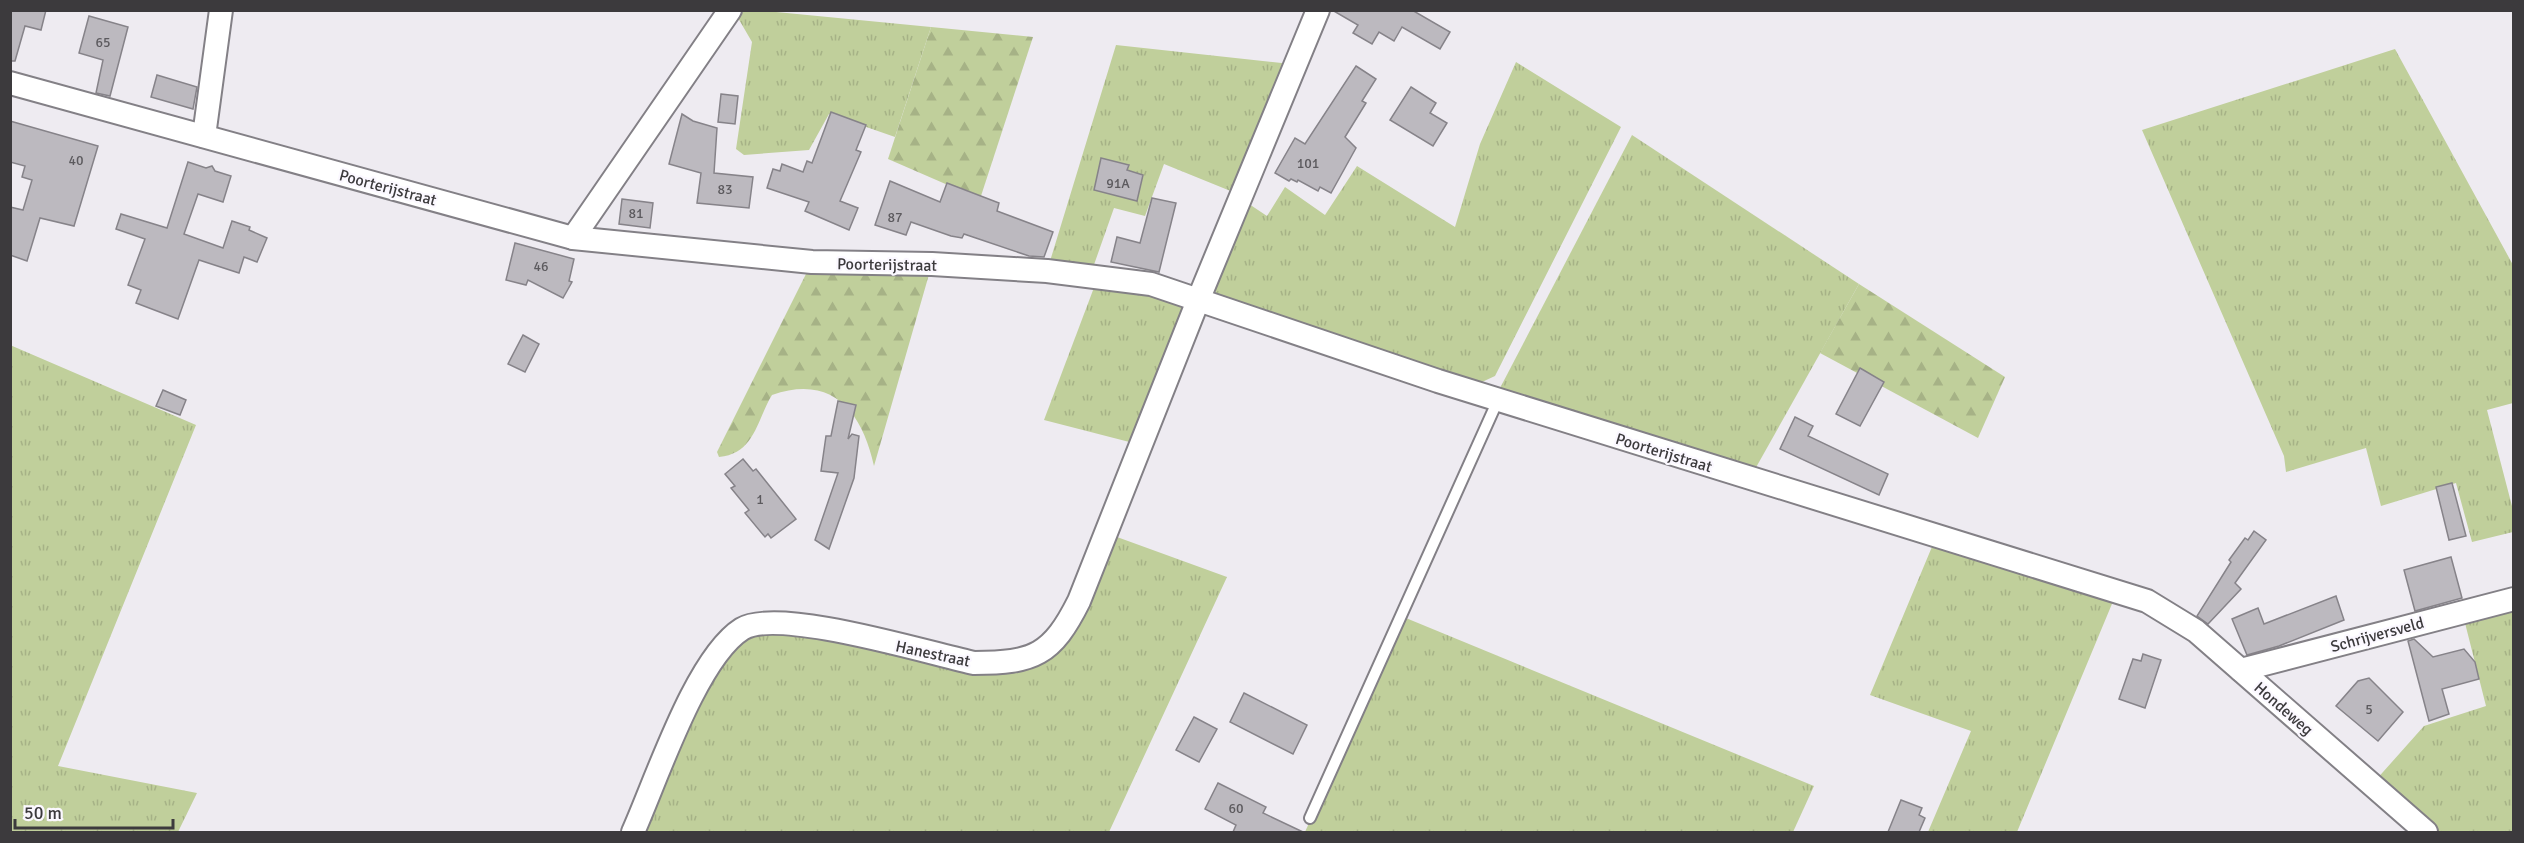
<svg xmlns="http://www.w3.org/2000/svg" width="2524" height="843" viewBox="0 0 2524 843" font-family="Signika,sans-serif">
	<defs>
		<pattern id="grass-tufts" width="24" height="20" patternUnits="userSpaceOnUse" patternTransform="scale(1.5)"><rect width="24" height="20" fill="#c0cf9b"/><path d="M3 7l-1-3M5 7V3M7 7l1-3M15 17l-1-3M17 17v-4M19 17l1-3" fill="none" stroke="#a6b286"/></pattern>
		<pattern id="forest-firs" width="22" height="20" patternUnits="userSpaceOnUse" patternTransform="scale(1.5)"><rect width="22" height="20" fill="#c0cf9b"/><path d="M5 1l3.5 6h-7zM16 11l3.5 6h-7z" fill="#a6b286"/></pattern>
	</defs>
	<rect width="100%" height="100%" fill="#eeebf1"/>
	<g fill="url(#grass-tufts)">
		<path d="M734 11H766L931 27 895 137 829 114 809 150 744 155 736 149 752 42Z"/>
		<path d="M1116 45 1291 64 1233 192 1164 164 1145 216 1114 208 1090 276 1047 271Z"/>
		<path d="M2395 49 2513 265V403L2487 410 2513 510V532L2472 542 2456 483 2381 506 2366 448 2286 472 2284 456 2142 130Z"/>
		<path d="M1516 62 1621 127 1495 376 1482 382 1465 380 1224 301 1216 293 1214 284 1246 202 1267 216 1285 187 1325 215 1357 166 1455 227 1480 144Z"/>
		<path d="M1632 135 1859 284 1754 471 1499 390Z"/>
		<path d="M1098 277 1199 298 1141 445 1044 420Z"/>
		<path d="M10 345 196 425 58 766 197 793 178 832H11Z"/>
		<path d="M1106 533 1227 577 1109 832H633L698 682 763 623 974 663 1053 642Z"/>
		<path d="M1934 542 2114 599 2017 832H1928L1971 731 1870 695Z"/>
		<path d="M2513 610V832H2435L2375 781 2424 726 2486 706 2465 623Z"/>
		<path d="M1401 616 1814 786 1793 832H1305Z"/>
	</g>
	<g fill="url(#forest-firs)">
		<path d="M931 27 1033 37 980 199 888 159Z"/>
		<path d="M812 262 932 264 874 466C862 411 832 374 772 395 757 419 755 454 719 457L717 452Z"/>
		<path d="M1859 284 2005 377 1978 438 1820 353Z"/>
	</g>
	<g fill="#bcb9bf" stroke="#868389" stroke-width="1.5">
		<path d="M10 10H46L41 30 25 26 15 61H10Z"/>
		<path d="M1332 10H1412L1450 32 1440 49 1402 27 1394 41 1379 32 1372 44 1353 33 1358 25Z"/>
		<path d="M89 16 128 27 110 96 96 93 103 60 79 53Z"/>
		<path d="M1356 66 1376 79 1362 101 1366 103 1345 137 1356 148 1331 193 1320 187 1318 191 1298 180 1297 182 1291 179 1289 181 1275 173 1295 138 1305 144Z"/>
		<path d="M157 75 197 87 193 109 151 97Z"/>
		<path d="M1411 87 1436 103 1430 113 1447 123 1433 146 1390 120Z"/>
		<path d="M721 94 738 96 735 124 718 122Z"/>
		<path d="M831 112 866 125 856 150 861 152 840 201 858 208 849 230 805 211 809 202 767 188 773 169 780 171 782 164 803 172 807 161 812 163Z"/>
		<path d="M682 114 693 121 717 128 714 173 753 177 749 208 697 203 701 173 669 164Z"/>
		<path d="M10 121 98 146 74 226 40 218 27 261 10 255V207L23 210 32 180 22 177 25 166 10 162Z"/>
		<path d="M1101 158 1129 165 1127 170 1143 175 1137 201 1094 190Z"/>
		<path d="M188 162 206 168 212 166 215 171 231 176 223 202 198 194 184 234 223 248 232 221 250 227 249 230 267 238 257 262 244 257 239 273 199 260 178 319 136 303 141 290 128 285 145 239 116 229 121 214 167 228Z"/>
		<path d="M890 181 940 202 947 183 999 203 997 211 1053 232 1044 257 1029 256 964 234 962 238 951 236 911 222 906 235 875 225Z"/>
		<path d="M1152 198 1176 203 1159 272 1111 262 1117 237 1140 243Z"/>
		<path d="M622 199 653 203 650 228 619 224Z"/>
		<path d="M515 243 574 259 569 281 572 282 563 298 528 280 526 285 506 280Z"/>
		<path d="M523 335 539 344 525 372 508 364Z"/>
		<path d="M1860 368 1884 382 1860 426 1836 414Z"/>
		<path d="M163 390 186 400 180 415 156 406Z"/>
		<path d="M838 401 856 405 848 439 852 434 859 436 854 478 829 549 815 540 838 473 821 471 826 436H831Z"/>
		<path d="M1795 417 1813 426 1808 436 1888 474 1879 495 1780 449Z"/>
		<path d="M743 459 753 471 756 469 796 519 771 538 768 534 765 537 745 513 749 510 731 488 735 486 725 474Z"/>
		<path d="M2452 483 2466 536 2449 540 2436 487Z"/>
		<path d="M2254 531 2266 540 2235 583 2241 589 2208 624 2197 616 2231 562 2229 560 2245 538 2248 540Z"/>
		<path d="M2451 557 2462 598 2415 611 2404 570Z"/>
		<path d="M2336 596 2344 620 2279 646 2247 655 2232 619 2258 608 2264 624Z"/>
		<path d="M2414 639 2433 657 2464 649 2475 662 2479 679 2442 689 2449 714 2429 721 2408 641Z"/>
		<path d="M2143 654 2161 660 2145 708 2119 699 2133 659 2141 661Z"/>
		<path d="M2369 678 2403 712 2378 741 2336 706 2358 681Z"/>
		<path d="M1244 693 1307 725 1293 754 1230 722Z"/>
		<path d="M1194 717 1217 729 1199 762 1176 750Z"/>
		<path d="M1218 783 1266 807 1263 813 1303 832H1233L1236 825 1205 809Z"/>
		<path d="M1901 800 1922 808 1919 815 1925 818 1919 832H1888Z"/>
	</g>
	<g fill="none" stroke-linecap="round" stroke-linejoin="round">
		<defs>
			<path id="lane" d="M1310 818 1498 400"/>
			<g id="street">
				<path d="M10 83 573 238 812 262 932 264 1047 271 1151 284 1438 381 2147 601 2196 631 2426 832"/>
				<path d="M204 136 221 10"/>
				<path d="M573 238 730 10"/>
				<path d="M2241 670 2514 599"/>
				<path d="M633 832C656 781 696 658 742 629 778 607 928 653 974 663 1034 663 1052 655 1079 601L1199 298 1318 10"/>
			</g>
		</defs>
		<use href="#lane" stroke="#838086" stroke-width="14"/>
		<use href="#street" stroke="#838086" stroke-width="26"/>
		<use href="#lane" stroke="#fff" stroke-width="10"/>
		<use href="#street" stroke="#fff" stroke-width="22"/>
	</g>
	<g text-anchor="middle" stroke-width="4.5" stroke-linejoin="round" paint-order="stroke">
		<g font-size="14" fill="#5c5a5e">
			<text x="103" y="47">65</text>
			<text x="76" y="165">40</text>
			<text x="1308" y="168">101</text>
			<text x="1118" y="188">91A</text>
			<text x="725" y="194">83</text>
			<text x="636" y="218">81</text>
			<text x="895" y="222">87</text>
			<text x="541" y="271">46</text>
			<text x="760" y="504">1</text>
			<text x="2369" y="714">5</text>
			<text x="1236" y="813">60</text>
		</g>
		<g font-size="16" fill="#3c3a3d" stroke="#fbf8ff">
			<text transform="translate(388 187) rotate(15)" y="6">Poorterijstraat</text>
			<text transform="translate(887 264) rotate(1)" y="6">Poorterijstraat</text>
			<text transform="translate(1664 452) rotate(17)" y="6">Poorterijstraat</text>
			<text transform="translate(2377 634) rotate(-15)" y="6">Schrijversveld</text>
			<text transform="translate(933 653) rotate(12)" y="6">Hanestraat</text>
			<text transform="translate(2284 708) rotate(41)" y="6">Hondeweg</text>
		</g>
	</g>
	<rect width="2524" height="843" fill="none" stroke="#3c3a3d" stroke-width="24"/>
	<path d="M15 819v9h158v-9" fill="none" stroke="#3c3a3d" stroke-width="3"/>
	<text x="24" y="819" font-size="18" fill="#3c3a3d" stroke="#fbf8ff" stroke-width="4.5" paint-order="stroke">50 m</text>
</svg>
